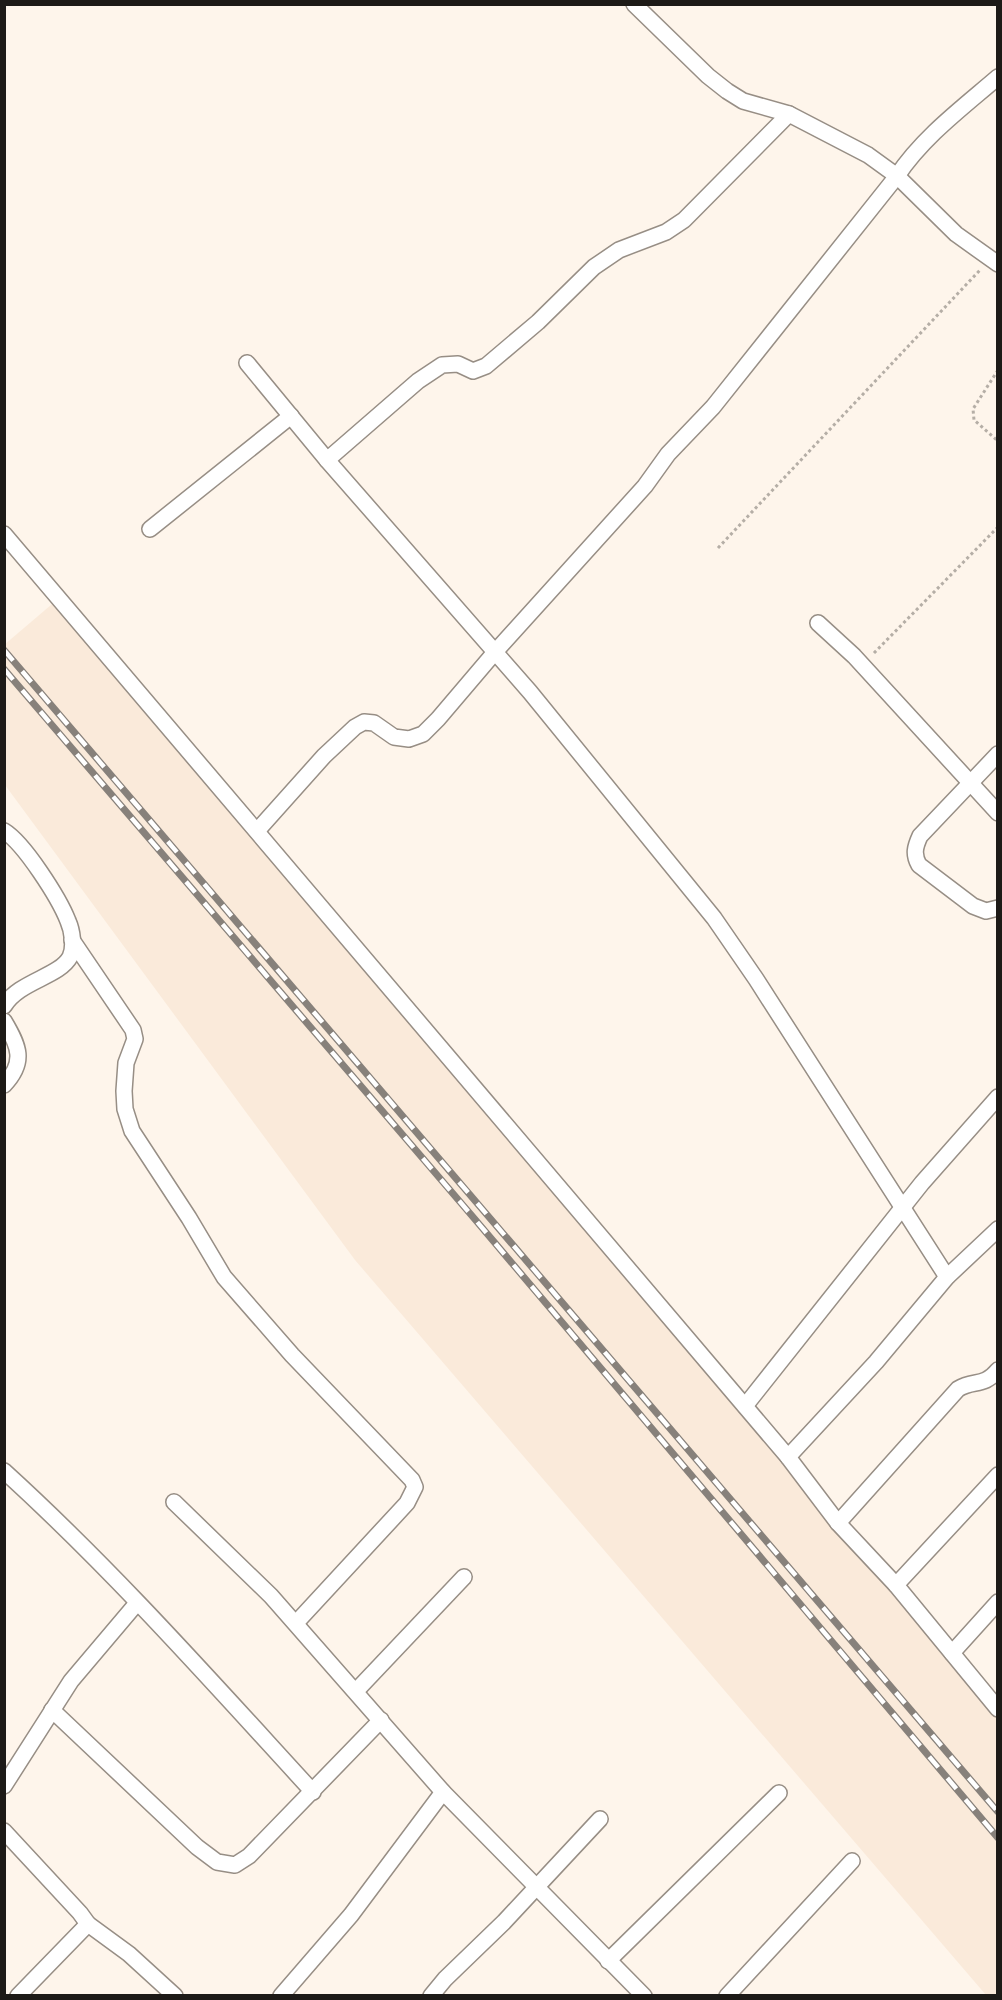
<svg xmlns="http://www.w3.org/2000/svg" width="1002" height="2000" viewBox="0 0 1002 2000" font-family="Literata,serif">
	<rect width="100%" height="100%" fill="#fef5eb"/>
	<path fill="#faeada" d="M58 599 997 1713V1995H986L355 1260 5 785 4 645Z"/>
	<g fill="none" stroke-linecap="round" stroke-linejoin="round">
		<defs>
			<g id="street">
				<path d="M634 4 708 76 727 91 743 101 789 114 868 155 897 176 956 234 998 264"/>
				<path d="M247 363 327 460 530 692 714 918 756 979 947 1277"/>
				<path d="M327 460 418 381 442 365 458 364 473 371 486 366 538 322 594 267 619 250 666 232 684 220 789 114"/>
				<path d="M150 529 291 416"/>
				<path d="M4 534 788 1457 838 1523 896 1585 998 1709"/>
				<path d="M818 623 854 656 998 813"/>
				<path d="M998 754 920 836C915 847 913 854 919 865L973 906 986 911 998 908"/>
				<path d="M4 831C24 843 59 898 68 921 72 930 75 947 70 957 59 977 19 981 4 1006"/>
				<path d="M257 831 324 756 355 727 364 722 374 723 394 737 409 739 423 734 438 719 495 652 645 486 668 454 713 407 897 176C923 137 962 108 998 77"/>
				<path d="M72 940 133 1030 135 1039 126 1063 124 1091 125 1109 132 1131 189 1218 224 1277 292 1355 412 1480 415 1487 407 1503 296 1623"/>
				<path d="M4 1021C19 1046 26 1062 4 1085"/>
				<path d="M745 1406 922 1183 998 1097"/>
				<path d="M788 1457 876 1362 947 1277 998 1229"/>
				<path d="M4 1471C114 1571 213 1683 313 1792"/>
				<path d="M174 1502 271 1596 443 1792 644 1996"/>
				<path d="M838 1523 958 1389C974 1379 983 1388 998 1370"/>
				<path d="M896 1585 998 1475"/>
				<path d="M952 1653 998 1602"/>
				<path d="M356 1691 464 1577"/>
				<path d="M52 1710 197 1847 217 1862 235 1865 249 1856 381 1720"/>
				<path d="M4 1786 71 1681 137 1603"/>
				<path d="M4 1831 80 1913 88 1924 129 1954 175 1996"/>
				<path d="M608 1961 779 1793"/>
				<path d="M18 1996 88 1924"/>
				<path d="M281 1996 351 1915 443 1792"/>
				<path d="M431 1996 445 1979 504 1922 600 1819"/>
				<path d="M727 1996 852 1861"/>
			</g>
		</defs>
		<use href="#street" stroke="#978e85" stroke-width="18"/>
		<g stroke="#b5aea6" stroke-width="3" stroke-dasharray="3 3" stroke-linecap="butt">
			<path d="M998 370 973 409 974 420 998 441"/>
			<path d="M718 548 980 270"/>
			<path d="M874 653 998 527"/>
		</g>
		<use href="#street" stroke="#fff" stroke-width="15"/>
		<defs>
			<g id="rail">
				<path d="M4 650 998 1812"/>
				<path d="M4 669 473 1217 998 1838"/>
			</g>
		</defs>
		<use href="#rail" stroke="#87817b" stroke-width="7"/>
		<use href="#rail" stroke="#fff" stroke-width="4.5" stroke-dasharray="14" stroke-linecap="butt"/>
	</g>
	<rect width="1002" height="2000" fill="none" stroke="#1d1a17" stroke-width="12"/>
</svg>
